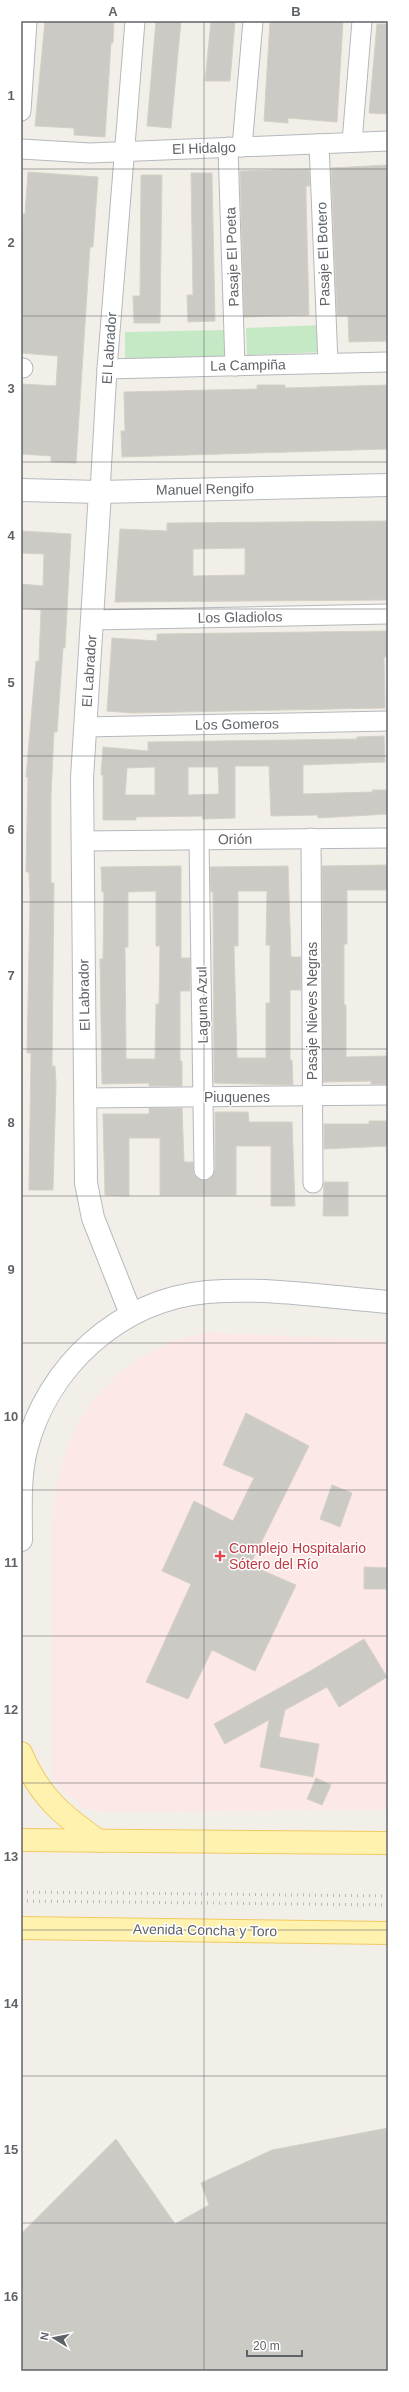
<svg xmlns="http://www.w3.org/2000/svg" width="409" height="2392" viewBox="0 0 409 2392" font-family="Arial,sans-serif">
	<rect width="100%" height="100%" fill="#f1efe8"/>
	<path fill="#fce8e6" d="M208 1332 388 1341V1810L103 1812 84 1808 61 1789 52 1777V1528L57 1483 64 1456 74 1430 92 1401 115 1377 145 1355 170 1342Z"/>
	<g fill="#c5e8c5">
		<path d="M322 325 323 352 247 355 246 328Z"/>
		<path d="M228 330V356L125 359V332Z"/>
	</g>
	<g fill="#cccac5" stroke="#d6d1c6" fill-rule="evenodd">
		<path d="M45 21H114L113 43H111L105 137 74 135V128L35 126Z"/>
		<path d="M156 21H181L171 128 147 126Z"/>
		<path d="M211 21H235L230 81H205Z"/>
		<path d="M270 21H343L337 122 288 118V123L264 121Z"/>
		<path d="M377 24H388V114L369 113Z"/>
		<path d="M388 165V341L349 342 348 316H337L331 168Z"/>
		<path d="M309 169 310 186H306V196L309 315 244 317 240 171Z"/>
		<path d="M28 172 98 177 93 247H90L76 463 51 462V456L21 454V384L56 386 58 356 21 353V238L23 214H25Z"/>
		<path d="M191 173H212L215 321 188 322 187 295H193Z"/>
		<path d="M141 175H162L160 323H134L133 296H140Z"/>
		<path d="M257 385H285V388L388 385V449L122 457 121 431H125L124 392 257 389Z"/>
		<path d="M388 521V600L115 602 120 529 167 531V523ZM245 548V575L193 576V549Z"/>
		<path d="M21 531 71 534 65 648H63L57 732H54L51 795V883H54L52 1066H55L56 1083 53 1190H29L31 1053H27L30 900 29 872H26L28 777H26L36 661H39L41 610 21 608V584L43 586 44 554 21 553Z"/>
		<path d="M387 631V657H384L385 708 132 713 107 711 112 638 157 641V634Z"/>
		<path d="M384 736 385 762 303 765V794L373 792 372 790H388V814L318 818V815L271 816 269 766H235V818L203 819 202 816 136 817V820H103V775H101L103 747 148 751V742L357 739V737ZM155 767V795H125L127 768ZM188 767H218L219 794 188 795Z"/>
		<path d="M388 865V890H347V944H344V1005H346V1057L388 1056V1084H371V1081L323 1082 322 866Z"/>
		<path d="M181 866V958H190V991H180V1061H182V1086H149V1083L102 1084 100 959H103L104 892H102L101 867ZM156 891V946H160L159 1004H156L155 1059H126L125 947H128V892Z"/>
		<path d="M288 866 291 957H301V990H290V1060H292L293 1085 214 1083 213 892H211L210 867ZM238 891H267L266 945H270V1003H266V1058H237L234 946H238Z"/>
		<path d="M149 1108H182L184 1162H193L194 1175 204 1181 210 1179 215 1170V1112H248L249 1122H292L295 1206H271V1146H236V1195H160V1138H129V1196L105 1195 103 1114H149Z"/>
		<path d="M369 1121H388V1146L324 1149V1124H369Z"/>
		<path d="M324 1182H348V1216H323Z"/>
		<path d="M246 1413 309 1446 250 1565 296 1585 255 1671 212 1650 188 1699 146 1682 191 1584 162 1571 194 1501 233 1521 254 1478 223 1465Z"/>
		<path d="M332 1485 352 1493 340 1527 320 1519Z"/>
		<path d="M364 1567 388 1568V1589H364Z"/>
		<path d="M364 1639 387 1677 339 1707 327 1687 285 1710 279 1737 319 1744 313 1777 260 1767 269 1720 225 1744 214 1724 312 1670Z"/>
		<path d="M316 1778 331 1785 322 1805 307 1799Z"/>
		<path d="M388 2128V2371H21V2234L116 2139 175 2224 209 2205 201 2183 272 2150Z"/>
	</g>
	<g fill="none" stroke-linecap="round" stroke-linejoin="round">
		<defs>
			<g id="street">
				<path d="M21 111 27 21"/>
				<path d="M352 142 362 21"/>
				<path d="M319 144 328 363"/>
				<path d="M228 147 235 366"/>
				<path d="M242 147 253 21"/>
				<path d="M21 149 90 153 388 141"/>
				<path d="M21 368H23"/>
				<path d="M107 369 388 362"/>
				<path d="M100 492 107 369 135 21"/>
				<path d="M92 620 388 614"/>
				<path d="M85 727 388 721"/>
				<path d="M311 838 313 1183"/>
				<path d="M199 840 204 1170"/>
				<path d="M83 841 388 838"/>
				<path d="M85 1098 388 1095"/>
			</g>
			<g id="secondary">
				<path d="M21 490 100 492 388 485"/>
				<path d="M100 492 82 778 86 1183 93 1218 131 1314"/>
				<path d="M21 1540C21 1511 19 1479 26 1450 47 1366 120 1300 207 1292 267 1287 329 1297 388 1302"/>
			</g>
			<g id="primary">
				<path d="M21 1753C39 1796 62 1815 99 1841"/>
				<path d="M21 1840 388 1843"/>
				<path d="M21 1928 388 1933"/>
			</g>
		</defs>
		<use href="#street" stroke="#b5b8bc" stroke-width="21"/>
		<use href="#secondary" stroke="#b6babf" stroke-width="24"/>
		<use href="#primary" stroke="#f2c960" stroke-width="24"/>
		<use href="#street" stroke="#fff" stroke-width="19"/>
		<use href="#secondary" stroke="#fff" stroke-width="22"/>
		<use href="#primary" stroke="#fff2af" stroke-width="22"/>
		<g stroke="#b6b7b8" stroke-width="3" stroke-dasharray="1 5" stroke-linecap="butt">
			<path d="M21 1892 388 1896"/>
			<path d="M21 1901 388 1905"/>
		</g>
	</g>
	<path fill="none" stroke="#5f6368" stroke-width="1" stroke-opacity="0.55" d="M204 21V2371M21 169H388M21 316H388M21 462H388M21 609H388M21 756H388M21 902H388M21 1049H388M21 1196H388M21 1343H388M21 1490H388M21 1636H388M21 1783H388M21 1930H388M21 2076H388M21 2223H388"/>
	<path fill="#e0444e" stroke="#fff" stroke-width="1.5" d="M218 1550h4v4h4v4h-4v4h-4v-4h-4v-4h4z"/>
	<g text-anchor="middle" stroke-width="3" stroke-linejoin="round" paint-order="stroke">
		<g font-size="14" fill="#5f6368" stroke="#fff">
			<text transform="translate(204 148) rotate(-2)" y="5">El Hidalgo</text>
			<text transform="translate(323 254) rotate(-92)" y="5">Pasaje El Botero</text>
			<text transform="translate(232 257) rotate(-92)" y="5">Pasaje El Poeta</text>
			<text transform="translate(109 348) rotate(-86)" y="5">El Labrador</text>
			<text transform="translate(248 365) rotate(-1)" y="5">La Campiña</text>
			<text transform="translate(205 489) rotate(-1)" y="5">Manuel Rengifo</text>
			<text transform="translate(240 617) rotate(-1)" y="5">Los Gladiolos</text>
			<text transform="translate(89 671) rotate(-86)" y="5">El Labrador</text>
			<text transform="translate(237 724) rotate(-1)" y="5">Los Gomeros</text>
			<text transform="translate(235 839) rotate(-1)" y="5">Orión</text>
			<text transform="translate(84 995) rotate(-91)" y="5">El Labrador</text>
			<text transform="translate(202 1005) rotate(-91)" y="5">Laguna Azul</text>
			<text transform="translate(312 1011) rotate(-90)" y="5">Pasaje Nieves Negras</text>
			<text x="237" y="1102">Piuquenes</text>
			<text transform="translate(205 1930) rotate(1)" y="5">Avenida Concha y Toro</text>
		</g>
		<g font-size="14" fill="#be3a42" stroke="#fff" text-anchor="start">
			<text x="229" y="1553">Complejo Hospitalario<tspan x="229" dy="16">Sótero del Río</tspan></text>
		</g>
	</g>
	<rect width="409" height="2392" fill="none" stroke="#ffffff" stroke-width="44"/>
	<g transform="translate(54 2338) rotate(280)" stroke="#ffffff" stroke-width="3" paint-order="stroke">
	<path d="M0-3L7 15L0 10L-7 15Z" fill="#5f6368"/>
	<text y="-6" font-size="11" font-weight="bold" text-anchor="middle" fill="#5f6368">N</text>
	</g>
	<path d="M247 2350v6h55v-6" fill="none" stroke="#5f6368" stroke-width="2"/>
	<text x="253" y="2350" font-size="12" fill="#5f6368" stroke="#ffffff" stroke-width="3" paint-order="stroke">20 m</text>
	<rect x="22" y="22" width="365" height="2348" fill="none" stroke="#5f6368" stroke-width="1.5"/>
	<g font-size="13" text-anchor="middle" font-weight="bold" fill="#5f6368">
		<text x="113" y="16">A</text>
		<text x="296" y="16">B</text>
		<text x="11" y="100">1</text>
		<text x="11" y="247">2</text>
		<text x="11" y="393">3</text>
		<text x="11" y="540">4</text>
		<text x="11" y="687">5</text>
		<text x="11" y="834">6</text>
		<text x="11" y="980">7</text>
		<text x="11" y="1127">8</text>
		<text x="11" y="1274">9</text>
		<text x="11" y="1421">10</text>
		<text x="11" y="1567">11</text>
		<text x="11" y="1714">12</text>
		<text x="11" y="1861">13</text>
		<text x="11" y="2008">14</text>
		<text x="11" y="2154">15</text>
		<text x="11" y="2301">16</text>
	</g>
</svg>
